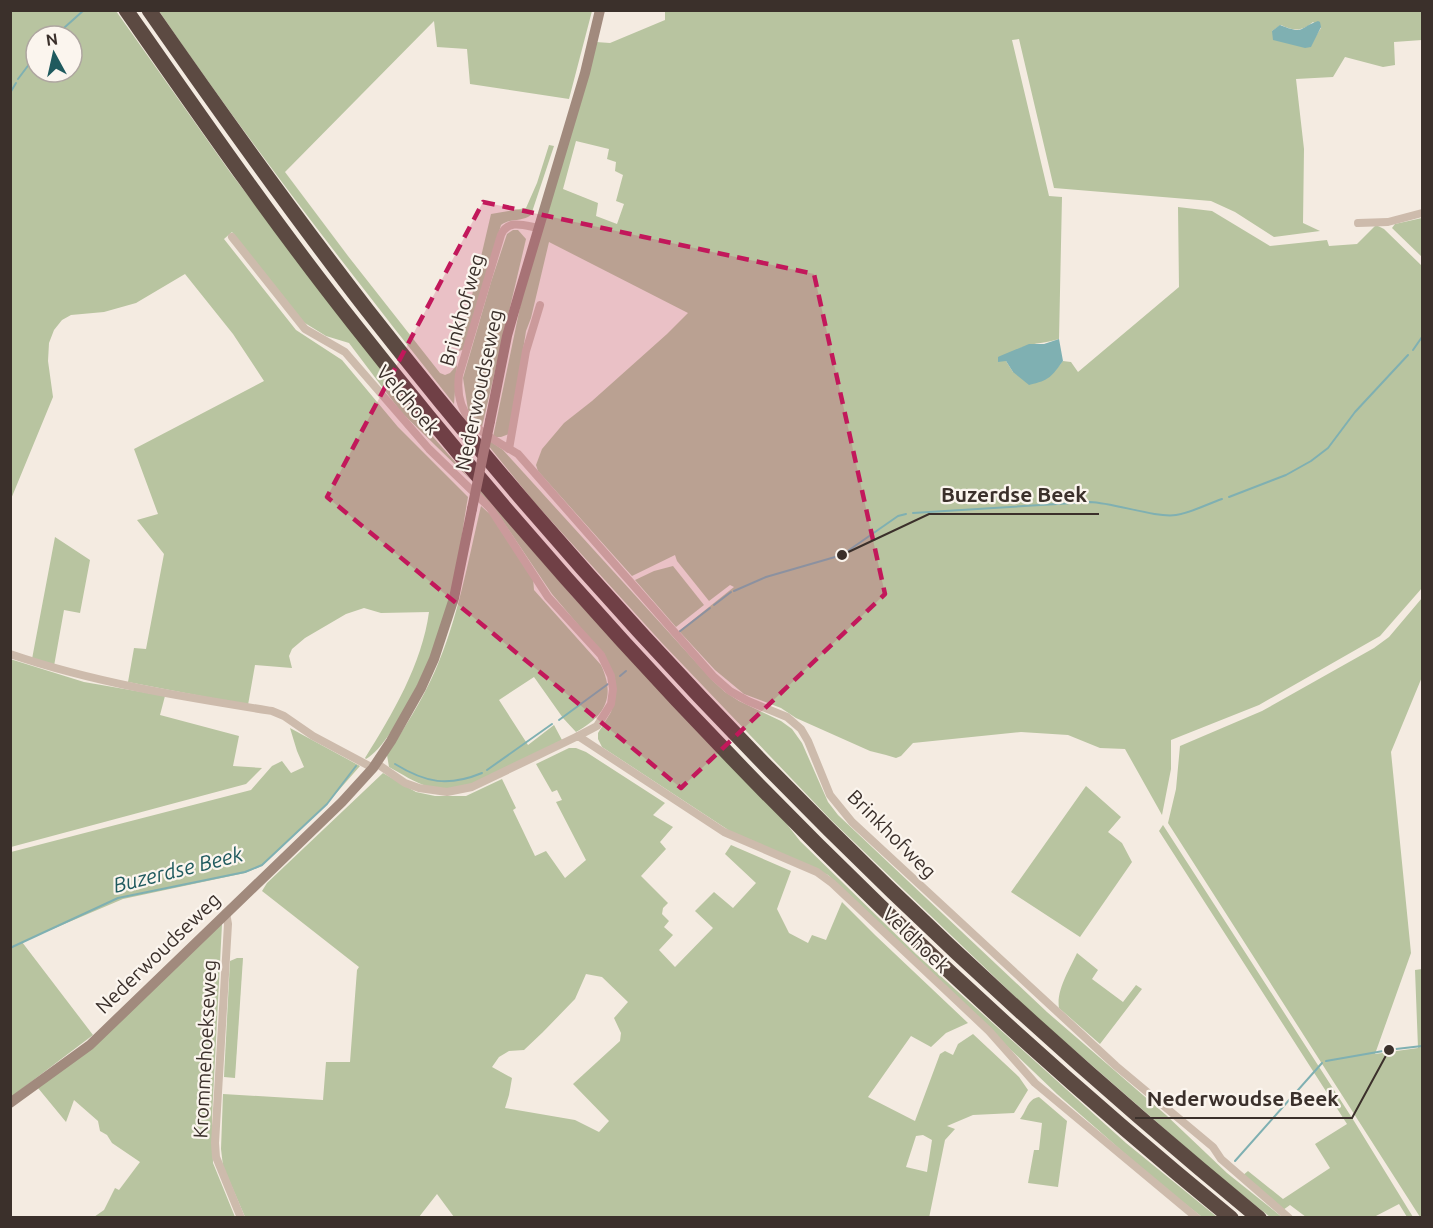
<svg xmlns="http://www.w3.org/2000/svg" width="1433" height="1228" viewBox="0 0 1433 1228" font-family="Ubuntu,sans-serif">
	<rect width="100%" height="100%" fill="#f4ebe1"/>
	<g fill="#b8c4a0" fill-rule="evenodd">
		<path d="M665 10 1422 11V40L1394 42 1395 65 1383 67 1345 57 1333 77 1296 79 1304 149 1303 223 1320 231 1274 237 1235 212 1211 201 1054 188 1019 39 1012 40 1049 196 1062 197 1059 339C1040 345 1017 342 1006 361L1013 372 1058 367 1063 361 1071 362 1078 372 1179 287 1178 207 1212 211 1270 246 1327 240 1329 246 1357 244 1376 225 1384 229 1422 266V588L1380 636 1259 705 1171 740V769L1162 815 1125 749 1100 748 1068 735 1021 732 913 743 901 756 896 758 886 755 870 751 796 718 781 708 744 694 715 670 679 631 734 587 730 585 709 601 677 561 675 555 632 576 538 471 536 465 542 449 564 423 592 401 667 334 688 313 549 242 531 318 526 331 511 427 509 434 501 437H493L524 288 596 42 610 43 665 20ZM1313 22 1321 28 1312 42 1272 31 1281 25C1294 31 1301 32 1313 22ZM576 141 609 149 607 159 616 162 615 171 623 175 616 201 624 204 617 224 596 216 598 203 563 189Z"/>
		<path d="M10 11H116L230 172 434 438 471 480 401 412 349 343 326 336 300 320 232 232 224 239 296 330 342 360 398 427 468 497C462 530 459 564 451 597 444 633 397 742 366 759L365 758C392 715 422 664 429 612L381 613 364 608 346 614 305 638 292 649 289 656 292 668 255 665 248 705 128 682 134 648 146 649 164 554 137 520 158 514 134 449 264 381 233 334 185 274 136 303 104 312 71 315 62 320 54 330 49 343 48 361 53 397 11 499ZM36 36H72V72H36Z"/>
		<path d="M159 11H592L569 99 470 84 467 49 437 47 434 21 285 172 348 256 440 373 445 375 450 373 457 365 454 404C352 275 251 146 159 11Z"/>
		<path d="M549 145 554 146 531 215C522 222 510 218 501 225L465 349 459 351 491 214 526 208 537 183Z"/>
		<path d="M1422 218V257L1392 228 1395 224Z"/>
		<path d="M513 230H518L526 239 482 427 468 410 463 378 491 282 507 234Z"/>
		<path d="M484 437 503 450 713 681 725 692 739 701 781 721 792 729 802 743 828 802 838 815 1047 1012 1166 1115 1227 1173 1282 1217H1270L1214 1172 1032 1013 831 820 662 643 535 503 483 439Z"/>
		<path d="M475 484 573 597 782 818 800 841 916 954 1126 1143 1217 1217H1202L1157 1182 1097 1129 1057 1094 828 875 742 839 602 747 598 739V733L611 712 615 696 603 654 552 594 498 514 474 489Z"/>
		<path d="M481 506 493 517 533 577 534 590 601 665C616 697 605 716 576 732L563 718 534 677 499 700 528 745 554 725 562 740C526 759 473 796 430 787 415 783 402 774 389 767L387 755C404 728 422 701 435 671 458 619 468 561 481 506Z"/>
		<path d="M55 537 90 560 80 613 64 610 54 666 32 659Z"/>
		<path d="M673 566 704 605 676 627 635 580 654 571Z"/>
		<path d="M1422 598V677L1391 752 1411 953 1375 1054 1418 1048 1415 970 1422 969V1217H1420L1168 823 1176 789 1180 746 1262 711 1374 648 1389 637Z"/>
		<path d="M10 659 84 682 165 696 160 715 239 736 233 766 262 768 246 784 11 847Z"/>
		<path d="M290 728 360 766 325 806 262 866 245 873 123 899 22 942 93 1035 11 1097V852L251 790 272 766 282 761 291 773 304 767 297 751Z"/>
		<path d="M569 748H576L586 752 665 803 653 815 673 827 660 842 666 849 641 876 668 903 663 908 662 914 669 921 664 927 673 935 659 950 675 967 713 928 695 911 714 892 733 908 756 883 725 854 731 845 791 871 777 909 789 933 808 943 812 935 826 940 842 902 875 935 968 1023 946 1033 931 1047 911 1036 868 1097 915 1121 940 1054 945 1051 953 1055 958 1044 973 1034 1019 1077 1028 1090 1014 1113 973 1115 947 1126 955 1129 945 1140 929 1218 454 1217 437 1194 419 1217H245L223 1166 221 1149 223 1094 323 1100 326 1062H350L357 970 359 967 262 891 267 883 383 773 416 792 435 796H466L502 779 516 808 513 810 535 856 546 851 565 878 586 860 556 802 562 800 557 790 552 792 536 764ZM586 974 602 977 628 1002 614 1018 621 1033 620 1041 573 1084 609 1121 599 1132 575 1120 505 1108 509 1095 512 1078 492 1067 499 1057 509 1051 524 1050 543 1032 575 999ZM923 1135 932 1140 927 1172 906 1167 916 1136Z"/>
		<path d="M1086 786 1121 817 1108 832 1122 843 1132 862 1080 937 1011 892Z"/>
		<path d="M1163 825 1354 1121 1413 1217H1407L1399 1204 1374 1217H1306L1290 1205 1283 1210 1242 1176 1248 1171 1283 1199 1330 1168 1315 1144 1347 1124 1159 831Z"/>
		<path d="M222 924 212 1118 213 1163 235 1217H94L104 1210 115 1188 119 1190 140 1162 112 1143 107 1135 100 1131 98 1121 74 1100 66 1122 38 1088Z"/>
		<path d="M1077 953 1098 970 1092 979 1123 1002 1136 985 1142 989 1100 1044 1059 1008C1056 990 1070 969 1077 953Z"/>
		<path d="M237 958H243L235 1078 224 1077 230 961Z"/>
		<path d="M1039 1097 1067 1121 1058 1187 1028 1183 1034 1150H1039L1042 1123 1020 1119C1027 1111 1027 1099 1039 1097Z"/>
	</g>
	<g fill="#7fb0b2">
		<path d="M1318 21 1320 22 1321 27 1311 47 1305 48 1273 40 1272 31 1280 25C1305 35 1298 28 1318 21Z"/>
		<path d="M1059 339 1063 361C1051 377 1050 380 1029 385L1013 372 1006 361 998 362V357L1000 356 1029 344H1044Z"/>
	</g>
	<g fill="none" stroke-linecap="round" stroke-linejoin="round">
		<g stroke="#7fb0b2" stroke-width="2">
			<path d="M55 36 84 10"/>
			<path d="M18 79 36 55"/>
			<path d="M10 93 16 83"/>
			<path d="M1413 350 1422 337"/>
			<path d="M1229 497 1286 475 1311 461 1328 448 1355 412 1408 355"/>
			<path d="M913 513 1090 502C1115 503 1155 518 1176 515 1191 513 1207 504 1222 499"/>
			<path d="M734 591 766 577 842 555 898 516 906 514"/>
			<path d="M714 605 731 592"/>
			<path d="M679 632 710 608"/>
			<path d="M620 676 626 671"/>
			<path d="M559 720 608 684"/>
			<path d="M395 764C426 783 448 787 482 773"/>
			<path d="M487 770 552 724"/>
			<path d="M10 948 118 898 245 872 262 865 327 804 356 766"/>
			<path d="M1396 1049 1422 1046"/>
			<path d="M1326 1061 1389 1050"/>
			<path d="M1235 1161 1322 1063"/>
		</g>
		<g stroke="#cdbbac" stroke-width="8">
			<path d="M1358 223 1388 222 1422 213"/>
			<path d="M538 228C523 225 508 219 501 235L459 375C453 421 485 434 518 454L713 676 730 691 748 701 787 717 801 729 808 741 830 795 852 822 1116 1066 1213 1147 1221 1159 1289 1218"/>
			<path d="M232 237 305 329 345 352 429 449 490 508 548 597 601 655 611 676 613 689 611 704 597 726 578 736"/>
			<path d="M509 449 526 351 540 305"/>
			<path d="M10 654C95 683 184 697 272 711L284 716 313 736 373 768"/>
			<path d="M376 763 405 783 419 788 447 792 472 787 578 736 724 832 817 872 832 883 989 1031 1035 1083 1197 1218"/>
			<path d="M226 913 228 924 215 1143 216 1157 241 1218"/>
		</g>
		<g stroke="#a18a7d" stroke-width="10">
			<path d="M490 421 507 336 519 294 585 73 600 10"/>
			<path d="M10 1103 90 1045 342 802 373 768 391 741 421 688 434 659 454 598 472 509"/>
		</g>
		<g stroke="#5c4a42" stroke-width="15">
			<path d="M126 10C200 116 274 223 354 324 612 652 908 953 1231 1218"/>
			<path d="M149 10C220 112 292 213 368 311 630 646 931 948 1259 1218"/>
		</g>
		<path stroke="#a18a7d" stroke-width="10" d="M472 509 490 421"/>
	</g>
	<path fill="#c2185b" fill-opacity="0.2" stroke="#c2185b" stroke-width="4.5" stroke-dasharray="12 8" stroke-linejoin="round" d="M483 202 814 274 885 594 681 788 327 497Z"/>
	<g text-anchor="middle" stroke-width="4.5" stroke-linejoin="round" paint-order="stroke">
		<g font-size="20" fill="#3b302b" stroke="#fbf5ee">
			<text transform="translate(462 310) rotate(-74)" y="7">Brinkhofweg</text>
			<text transform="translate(479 390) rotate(-78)" y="7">Nederwoudseweg</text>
			<text transform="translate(408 400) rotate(49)" y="7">Veldhoek</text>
			<text transform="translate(892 834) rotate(45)" y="7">Brinkhofweg</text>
			<text transform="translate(916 940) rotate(44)" y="7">Veldhoek</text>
			<text transform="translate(158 953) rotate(-44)" y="7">Nederwoudseweg</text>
			<text transform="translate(205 1049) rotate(-87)" y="7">Krommehoekseweg</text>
		</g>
		<g font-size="21" font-style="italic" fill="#1f5a5e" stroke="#fbf5ee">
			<text transform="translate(178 870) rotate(-14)" y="7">Buzerdse Beek</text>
		</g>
	</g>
	<path fill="none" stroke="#3b302b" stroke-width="2" d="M842 555L929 514H1099M1389 1050L1352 1118H1135"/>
	<g fill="#3b302b" stroke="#fbf5ee" stroke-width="2">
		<circle cx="842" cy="555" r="6"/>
		<circle cx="1389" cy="1050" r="6"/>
	</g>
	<g font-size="21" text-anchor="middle" font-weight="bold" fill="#3b302b" stroke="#fbf5ee" stroke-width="4.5" stroke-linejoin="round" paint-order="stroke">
		<text x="1014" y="502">Buzerdse Beek</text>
		<text x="1243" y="1106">Nederwoudse Beek</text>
	</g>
	<rect width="1433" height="1228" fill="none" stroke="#3b302b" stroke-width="24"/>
	<g transform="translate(54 54) rotate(352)"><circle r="28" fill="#fbf5ee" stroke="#aea6a0" stroke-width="1.5"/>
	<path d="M0-4.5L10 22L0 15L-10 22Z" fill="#1f5a5e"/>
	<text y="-9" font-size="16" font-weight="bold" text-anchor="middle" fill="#3b302b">N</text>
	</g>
</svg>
